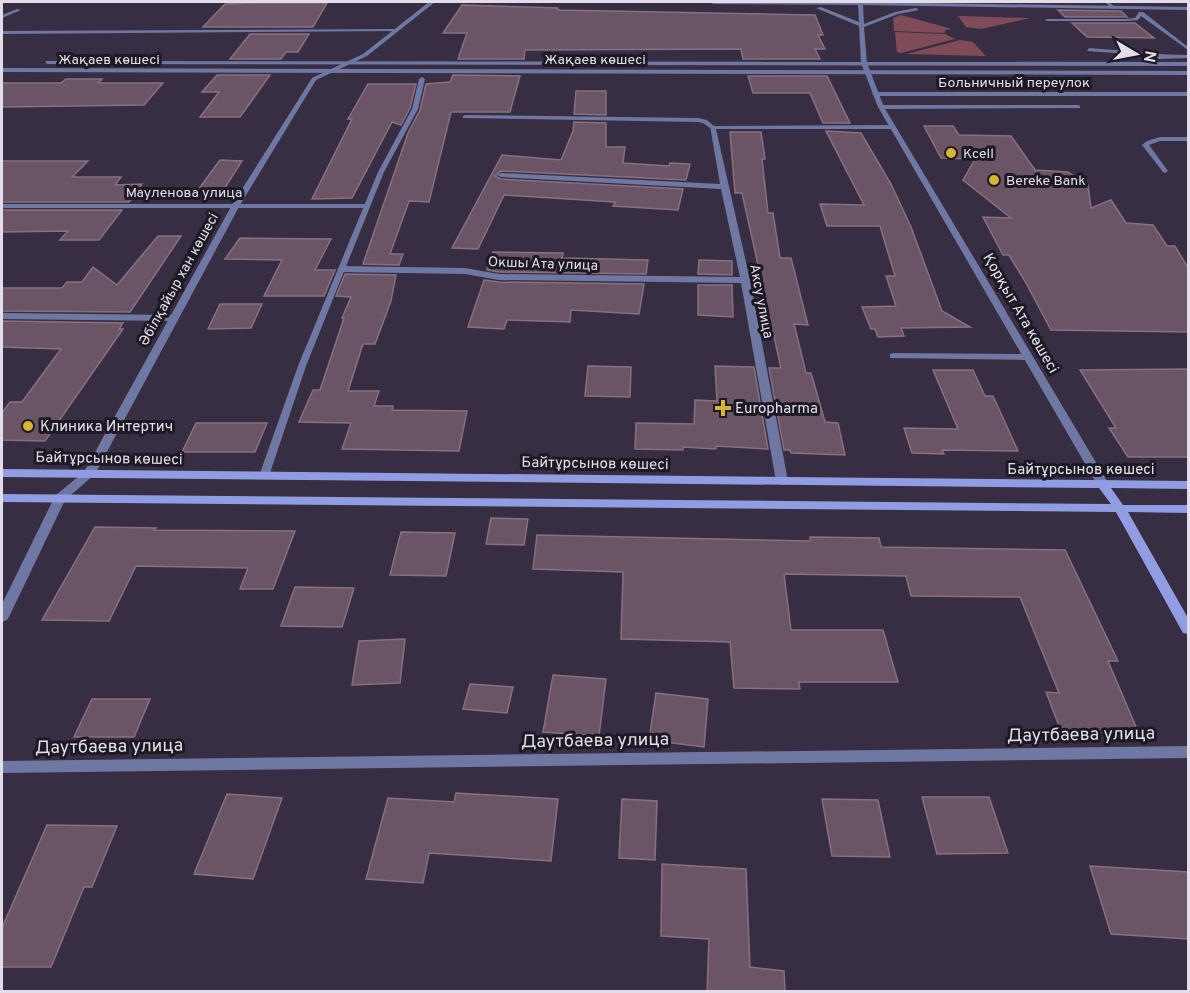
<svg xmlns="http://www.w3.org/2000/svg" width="1190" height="993" viewBox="0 0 1190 993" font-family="Overpass,sans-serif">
	<rect width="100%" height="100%" fill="#382e43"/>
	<g fill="#804b58">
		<path d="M901 15 952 29 945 30V33L894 31 893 18Z"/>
		<path d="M958 16 1030 18 981 29 966 27Z"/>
		<path d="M895 32 945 34 955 39 901 53 897 52Z"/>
		<path d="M960 40 973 42 986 56 906 54Z"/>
	</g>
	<g fill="#6b5565" stroke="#887082" stroke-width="1.5">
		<path d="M250 3H327L313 27H203L225 4Z"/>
		<path d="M462 5 558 8V10L815 15 823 35H818L825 49H815L820 59H743L741 49 525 50 524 59H458L467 33H443Z"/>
		<path d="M1058 10 1121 11 1127 17H1065Z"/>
		<path d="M1072 23H1135L1154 38 1087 37Z"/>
		<path d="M250 34H309L298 52H286L281 59H230Z"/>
		<path d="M217 75H270L240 117H200L219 92H202Z"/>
		<path d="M453 75 520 76 510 112H451L429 202 409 201 390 254H403L399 265 363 264 408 133 420 110 426 84 450 82Z"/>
		<path d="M748 76H827L850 123H823L810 93H753Z"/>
		<path d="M66 79H102L98 83H163L144 105 2 107V83H61Z"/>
		<path d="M368 84H416L410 108 401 125 392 122 352 198 312 199 352 119H348Z"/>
		<path d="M576 91H606V115L574 114Z"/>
		<path d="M574 122 606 123V147H625L623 163 669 166 670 163 690 164 686 180 501 171 495 176 501 179 683 189 678 210 613 206 615 202 504 195 478 249 452 248 502 155 561 160 573 131Z"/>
		<path d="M924 126H953L959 135 1011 136 1035 170 1068 172 1088 185 1091 208 1111 200 1126 223 1153 225 1167 246H1175L1188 268V332L1051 330 1026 283 1009 255H1003L983 217 1011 218 963 180 975 159 941 158Z"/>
		<path d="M826 131 861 133 891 184 911 227 942 311 970 327 901 328 904 336 878 337 875 329H871L862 307 896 306 886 276H895L880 226H827L820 204 864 205Z"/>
		<path d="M730 132H761L765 159H762L768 213H773L780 258H791L808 325 794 324 806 373H811L825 422 838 423 845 455 791 453 790 450H784L769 368H781L742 193H735Z"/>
		<path d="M220 160 242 161 221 194H195Z"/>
		<path d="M2 161H88L72 177H121L115 185 142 184 129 202H2Z"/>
		<path d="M2 210H122L99 240H60L68 231 2 232Z"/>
		<path d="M158 236H181L130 312 2 311V288H62L67 282H82L93 267 117 285Z"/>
		<path d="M240 238 331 239 315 270H335L324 296H264L282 260 225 259Z"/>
		<path d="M493 252 563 253 562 258 648 260 646 274 499 272 487 270Z"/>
		<path d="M699 260 732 261V275L698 274Z"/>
		<path d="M345 274 396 275 391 301 375 344H363L348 391H379L374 406H393L392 410 467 411 459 451 342 449 351 423 299 422 313 390H320L344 318H342L351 297 336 296Z"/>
		<path d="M484 280 499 282 644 284 639 314 571 310 570 322 507 320 504 329 468 327Z"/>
		<path d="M698 285H732L733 317 698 315Z"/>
		<path d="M220 304H262L251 328 208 329Z"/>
		<path d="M2 321 123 323 119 329H123L45 441 2 440V413L10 402H22L61 349 2 347Z"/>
		<path d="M588 366 631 367 630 397 585 396Z"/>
		<path d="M715 366 754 367 768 449 716 446V449L683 447V450L635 449 636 423 694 424 695 400 717 401Z"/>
		<path d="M1188 369V457H1128L1109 428H1116L1080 370Z"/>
		<path d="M933 370H973L985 396H993L1018 451 942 450 944 454 912 453 904 428 958 429Z"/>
		<path d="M196 423H267L255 452H182Z"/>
		<path d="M491 518 528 519 524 545 486 544Z"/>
		<path d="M95 527 156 528 154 530 295 531 273 589H240L248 568 136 566 109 621 42 620Z"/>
		<path d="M401 532 455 533 446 576 390 575Z"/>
		<path d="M537 535 810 541V537L879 538 881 547 1065 550 1118 661H1108L1139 734 1061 731 1046 692 1059 693 1020 597 911 596 906 576 784 574 791 630H883L898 682H799L800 689 734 688 730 642 621 639 623 572 533 569Z"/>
		<path d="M295 587 354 588 342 627 281 626Z"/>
		<path d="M405 639 400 683 352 685 359 641Z"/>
		<path d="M553 675 606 679 599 736 543 732Z"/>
		<path d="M470 684 513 687 507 713 463 709Z"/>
		<path d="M656 693 708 699 704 747 649 740Z"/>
		<path d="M92 699H150L134 737H74Z"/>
		<path d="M456 793 558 799 551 861 429 853 423 883 366 879 388 798 454 802Z"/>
		<path d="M227 794 282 798 253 879 194 874Z"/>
		<path d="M922 797H989L1008 853 937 854Z"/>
		<path d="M622 799 657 801 655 860 619 858Z"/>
		<path d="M822 799 878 800 890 857 832 856Z"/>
		<path d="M47 825 117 826 92 887H84L51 967H2V928Z"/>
		<path d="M662 864 746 869 750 967 784 971 785 992H707L709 939 661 936Z"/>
		<path d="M1090 866 1188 872V939L1111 934Z"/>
	</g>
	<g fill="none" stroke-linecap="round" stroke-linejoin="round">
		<g fill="#6f77a3" fill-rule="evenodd">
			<path d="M1105 2H1109L1116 8 1112 9Z"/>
			<path d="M17 9 21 10 2 18V15Z"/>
			<path d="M1139 12H1143L1188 47V50L1141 16 1138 20 1126 21H1047L1045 20 1047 19H1126L1135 18Z"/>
			<path d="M396 29 398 31 2 34V31Z"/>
			<path d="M1089 48C1122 50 1155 55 1188 55V58L1157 59 1130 54 1087 51Z"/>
			<path d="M422 77 425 79 418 109 384 172 306 366 269 476 264 479 260 478 259 476 298 366 378 172 412 109 419 79Z"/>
			<path d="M1078 105 1080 106V108L881 109 878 107 881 105Z"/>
			<path d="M465 115 698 118 707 120 715 127 710 128 703 123 698 122 463 118V116Z"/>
			<path d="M1160 137H1188V141H1160L1149 145 1168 171 1165 173 1163 172 1142 145 1147 141Z"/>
			<path d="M893 353 1028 354 1032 357 1028 360 890 358V354Z"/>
		</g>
		<g fill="#6f77a3" fill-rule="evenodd">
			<path d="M45 61 1188 62V66L47 64Z"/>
			<path d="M2 68 1188 71V75L2 72Z"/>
			<path d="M1188 92V96H875L872 94 875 92Z"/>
			<path d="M710 126 893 125 896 127 893 129H716L750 280 788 481 786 484 782 485 776 481 741 283 499 280 465 274 341 272 337 269 341 266 465 268 499 274 740 277 721 189 501 177 497 175 501 173 720 184Z"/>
			<path d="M2 204H367L371 206 367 208H2Z"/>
			<path d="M2 313 173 315 178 318 173 321 2 319Z"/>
			<path d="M60 494 66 498 9 617 7 620 2 622V604L54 498Z"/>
			<path d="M1188 746V758L2 773V761Z"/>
		</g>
		<g fill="#6f77a3" fill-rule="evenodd">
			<path d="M429 2H435L367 56 316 80 240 205 95 474 64 501H56L54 498 56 495 84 472 232 205 312 78 363 54Z"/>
			<path d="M711 2H862L1188 7V10L863 5 864 24 895 12 916 8 919 10 898 14 864 27 867 63 884 107 1110 486 1108 489 1104 490 1098 486 878 107 861 63 859 26 816 8 821 7 859 22 858 5 713 4Z"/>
		</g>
		<path fill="#919de2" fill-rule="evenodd" d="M2 469 1188 481V489L1111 488 1123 505H1188V513L1128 512 1188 618V634L1183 633 1116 512 2 502V494L1111 504 1099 488 2 477Z"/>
	</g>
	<g fill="#d7b434" stroke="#1d1922" stroke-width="2">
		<circle cx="951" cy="153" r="6"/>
		<circle cx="994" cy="180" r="6"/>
		<path d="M720 399h6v6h6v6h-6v6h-6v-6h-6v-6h6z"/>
		<circle cx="28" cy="426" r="6"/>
	</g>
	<g text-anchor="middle" stroke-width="6" stroke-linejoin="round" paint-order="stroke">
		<g font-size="14" fill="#e3ddea" stroke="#1d1922">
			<text x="109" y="64">Жақаев көшесі</text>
			<text x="595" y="64">Жақаев көшесі</text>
			<text x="1014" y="87">Больничный переулок</text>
			<text x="184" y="197">Мауленова улица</text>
			<text transform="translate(543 263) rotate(2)" y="5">Окшы Ата улица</text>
			<text transform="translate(178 279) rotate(-61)" y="5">Әбілқайыр хан көшесі</text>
			<text transform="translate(762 301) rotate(79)" y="5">Аксу улица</text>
		</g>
		<g font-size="14" fill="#e3ddea" stroke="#1d1922" text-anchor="start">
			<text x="963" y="158">Kcell</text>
			<text x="1006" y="185">Bereke Bank</text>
		</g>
		<g font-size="15" fill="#e3ddea" stroke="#1d1922">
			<text transform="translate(1021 313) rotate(60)" y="5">Қорқыт Ата көшесі</text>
			<text transform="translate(109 458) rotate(1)" y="5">Байтұрсынов көшесі</text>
			<text transform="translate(595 463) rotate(1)" y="5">Байтұрсынов көшесі</text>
			<text x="1081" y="474">Байтұрсынов көшесі</text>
		</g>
		<g font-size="15" fill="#e3ddea" stroke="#1d1922" text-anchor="start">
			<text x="735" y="413">Europharma</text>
			<text x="40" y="431">Клиника Интертич</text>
		</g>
		<g font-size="18" fill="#e3ddea" stroke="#1d1922">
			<text transform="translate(1081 734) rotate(-1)" y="6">Даутбаева улица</text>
			<text transform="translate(595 740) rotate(-1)" y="6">Даутбаева улица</text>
			<text transform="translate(109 746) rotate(-1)" y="6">Даутбаева улица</text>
		</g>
	</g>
	<rect width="1190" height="993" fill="none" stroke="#e3ddea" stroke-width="6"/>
	<g transform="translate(1136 54) rotate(100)" stroke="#1d1922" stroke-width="4.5" paint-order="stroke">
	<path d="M0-4.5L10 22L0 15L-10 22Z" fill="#e3ddea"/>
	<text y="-9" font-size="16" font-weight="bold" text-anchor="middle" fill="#e3ddea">N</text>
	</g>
</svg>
